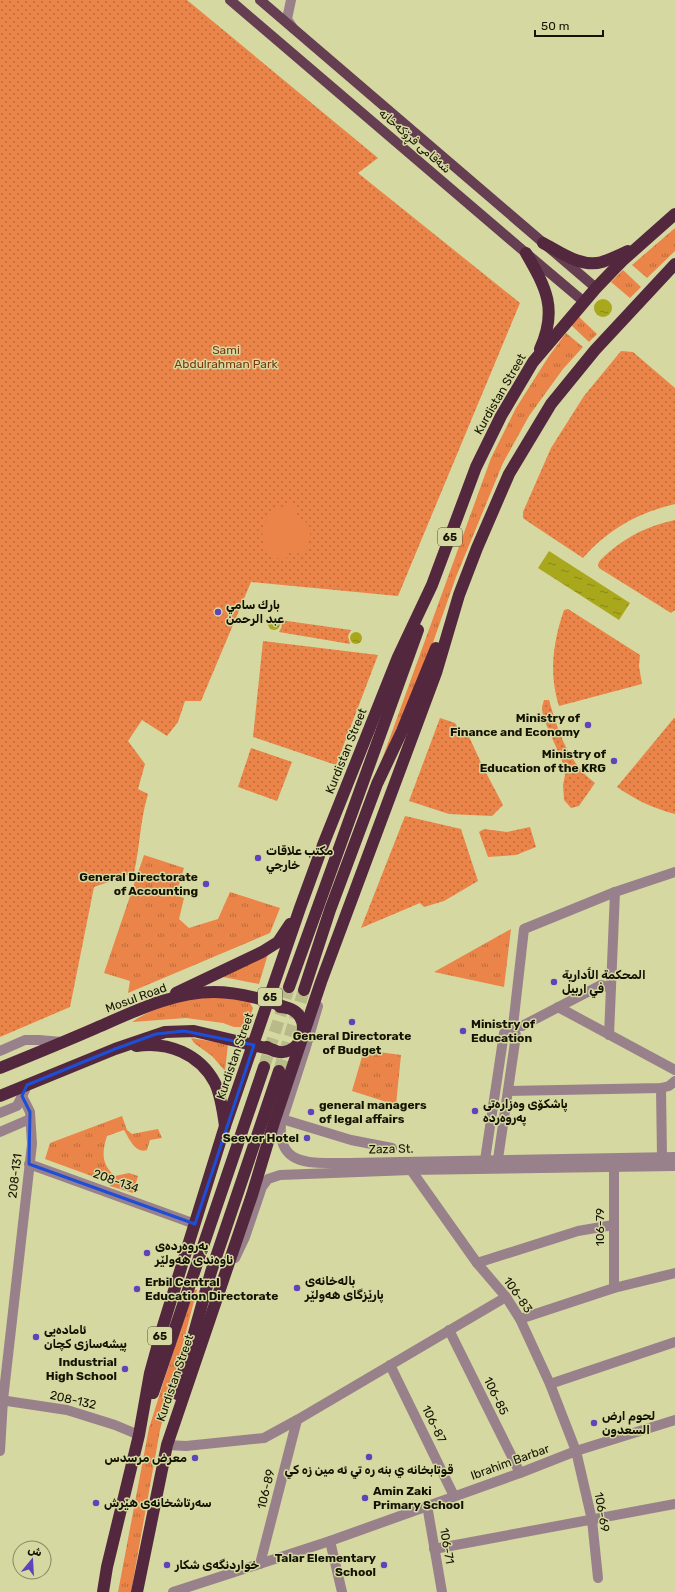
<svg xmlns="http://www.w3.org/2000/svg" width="675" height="1592" viewBox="0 0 675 1592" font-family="Rubik,'Noto Sans Arabic',sans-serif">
	<defs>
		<pattern id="grass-tufts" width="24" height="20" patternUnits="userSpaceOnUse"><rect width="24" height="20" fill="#ea8448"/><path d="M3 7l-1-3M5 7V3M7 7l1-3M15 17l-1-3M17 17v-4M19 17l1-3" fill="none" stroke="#bc6b3a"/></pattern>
		<pattern id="park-dots" width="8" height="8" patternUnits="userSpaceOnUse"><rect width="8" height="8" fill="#ea8448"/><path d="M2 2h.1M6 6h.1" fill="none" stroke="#bc6b3a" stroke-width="1.8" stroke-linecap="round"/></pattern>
		<pattern id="water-ripples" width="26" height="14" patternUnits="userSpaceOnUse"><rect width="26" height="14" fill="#a9a81d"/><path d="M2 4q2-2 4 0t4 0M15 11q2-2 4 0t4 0" fill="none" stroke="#888817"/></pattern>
	</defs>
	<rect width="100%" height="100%" fill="#d6d8a1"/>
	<g fill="url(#grass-tufts)">
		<path d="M675 228V251L647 278 632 265Z"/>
		<path d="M623 270 641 287 630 298 611 282Z"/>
		<path d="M578 316 597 334 589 342 571 325Z"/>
		<path d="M566 333 583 347 563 369 529 416 503 463 456 577 424 668 380 765 491 458 516 408 549 356Z"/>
		<path d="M144 855 184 868 176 895 184 898 179 919 189 928 218 919 230 892 280 908 270 933 128 993 130 981 104 973Z"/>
		<path d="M511 929 504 987 434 972Z"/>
		<path d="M268 954 259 984 218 976Z"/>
		<path d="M204 997 228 998 249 1001 253 1008 246 1027H234L223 1023 186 1018 132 1022C154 1007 178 1001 204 997Z"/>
		<path d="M191 1038 228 1044 225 1071 212 1056 194 1043Z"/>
		<path d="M364 1050 401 1055 396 1105 352 1091Z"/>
		<path d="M122 1116 127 1130 132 1134 158 1129 162 1138 150 1140 147 1150C135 1154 129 1138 124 1130L107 1136C102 1152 101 1164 115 1176L129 1173 138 1176 133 1193 110 1186 112 1179 99 1172 97 1178 45 1159 50 1143Z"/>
		<path d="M193 1289 197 1290 160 1430 131 1592H118L149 1428Z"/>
	</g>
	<g fill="url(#park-dots)">
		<path d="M0 0H187L378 158 358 173 520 303 398 596 251 582 201 701H185L178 722 167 736 142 720 128 741 145 764 138 789 148 794C140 820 140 847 134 873L94 887 70 1007 0 1037Z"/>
		<path d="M621 351 633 352 675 388V504C638 513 608 529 583 558L527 521 523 518V512L551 448 584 396Z"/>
		<path d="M675 520V610L671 613 599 568 598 565C599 560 604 557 608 553 627 536 650 525 675 520Z"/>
		<path d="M568 609 640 655 639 666 642 684 559 706C549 674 553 643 563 613L564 610Z"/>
		<path d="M280 620 351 630 348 636 350 644 279 632 282 626Z"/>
		<path d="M263 641 378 655 336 765 253 737Z"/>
		<path d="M544 700H549C558 731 568 763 595 783L579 806 571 808 564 800 563 785 566 770 543 717 542 707Z"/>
		<path d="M440 718 455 723 458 728 466 730 483 767 503 805 492 816 449 814 409 801Z"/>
		<path d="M674 718H675V814C652 808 636 800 617 787Z"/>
		<path d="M251 748 292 762 277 801 238 787Z"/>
		<path d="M405 816 461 829 478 881 444 901 424 907 420 903 361 928Z"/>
		<path d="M530 827 536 847 516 855 488 857 479 832 484 829 507 832Z"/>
	</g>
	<path fill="#ea8448" d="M289 505H297L295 516C299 518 303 519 306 522 314 532 310 550 297 554 294 554 290 553 287 553L286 561C252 554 256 511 289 505Z"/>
	<g fill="url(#water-ripples)">
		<circle cx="603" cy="308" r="9"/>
		<path d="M549 551 630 603 619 620 538 568Z"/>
		<circle cx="274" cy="624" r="6"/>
		<circle cx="356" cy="638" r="6"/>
	</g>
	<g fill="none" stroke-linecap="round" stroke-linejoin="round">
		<g stroke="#b9ba89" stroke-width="12" stroke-dasharray="12 6" stroke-linecap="butt">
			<path d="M264 1067 289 987"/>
			<path d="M279 1071 304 990"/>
		</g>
		<g stroke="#99818c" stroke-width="10">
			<path d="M291 0 287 19 293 28"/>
			<path d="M318 1006 305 1050 281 1124C277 1170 318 1162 349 1163L675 1157"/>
			<path d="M558 1007 675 1070"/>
			<path d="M609 1035 615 892"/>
			<path d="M0 1051 25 1040H39L62 1042"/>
			<path d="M661 1088 662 1157"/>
			<path d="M508 1091 661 1088 669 1086 675 1081"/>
			<path d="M0 1113 17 1106 25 1090"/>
			<path d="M282 1119 351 1140 392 1148"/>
			<path d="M0 1132 30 1119"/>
			<path d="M498 1159 516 1035 513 1026 524 929 615 892 675 872"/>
			<path d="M485 1160 504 1033 513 1026H522L601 985 611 988"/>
			<path d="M29 1164 195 1224"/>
			<path d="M411 1170 477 1263 506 1297 520 1319 550 1384 576 1451 592 1520 598 1578"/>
			<path d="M235 1258 245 1237 262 1187 268 1179 280 1175 411 1170 675 1166"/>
			<path d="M477 1263 578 1231 613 1225"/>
			<path d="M614 1288V1167"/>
			<path d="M520 1319 614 1288 675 1273"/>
			<path d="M449 1330 520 1473"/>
			<path d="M390 1365 454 1496"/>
			<path d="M550 1384 675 1342"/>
			<path d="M0 1400 67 1410 115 1425 139 1435"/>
			<path d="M167 1445 186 1446 264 1438 297 1420 506 1297"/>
			<path d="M0 1451 3 1400 32 1144 30 1112 22 1096"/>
			<path d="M427 1505 442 1592"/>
			<path d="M330 1541 342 1592"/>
			<path d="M434 1549 675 1504"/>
			<path d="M260 1564 297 1420"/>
			<path d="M173 1592 330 1541 520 1473 576 1451 675 1420"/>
		</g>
		<g stroke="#663e52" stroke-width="10">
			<path d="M230 0 526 253 583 301"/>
			<path d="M260 0 596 288"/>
		</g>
		<g stroke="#53273d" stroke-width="12">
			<path d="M543 243C560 252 581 268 602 262 611 259 619 255 628 251"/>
			<path d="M526 253C546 288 558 309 540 349"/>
			<path d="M289 987 418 630"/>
			<path d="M304 990 330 910 377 784 402 731 436 648"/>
			<path d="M176 993 262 952 278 942 290 924"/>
			<path d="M136 1046C168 1041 200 1054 215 1083 221 1096 223 1112 225 1126"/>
			<path d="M267 1047C301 1070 321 1008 280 1007"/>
			<path d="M0 1068C32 1055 64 1042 96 1028 133 1012 172 992 214 992 240 992 264 999 288 1008"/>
			<path d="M0 1096 115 1049 165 1032 194 1031 274 1050"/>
			<path d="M153 1393 264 1067"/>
			<path d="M177 1394 211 1272 279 1071"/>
			<path d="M103 1592 107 1567 139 1435 150 1373 163 1326 225 1126 300 908 323 845 398 657 432 585 476 467 501 416 533 362 596 288 622 261 675 214"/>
			<path d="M137 1592 167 1445 252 1195 274 1122 321 982 436 673 459 595 477 548 509 474 551 404 595 350 675 264"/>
		</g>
	</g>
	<path fill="none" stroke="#1d4ed8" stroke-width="3" stroke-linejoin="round" d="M184 1031 254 1045 195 1224 29 1164 30 1112 22 1096 27 1085 115 1049 156 1034Z"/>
	<g fill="#6042bb" stroke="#d6d8a1" stroke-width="1.5">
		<circle cx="218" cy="612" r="4"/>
		<circle cx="588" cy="725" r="4"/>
		<circle cx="614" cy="761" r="4"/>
		<circle cx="258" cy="858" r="4"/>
		<circle cx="206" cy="884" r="4"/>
		<circle cx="554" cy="982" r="4"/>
		<circle cx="352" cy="1022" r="4"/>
		<circle cx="463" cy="1031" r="4"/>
		<circle cx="475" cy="1111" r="4"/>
		<circle cx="311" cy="1112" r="4"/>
		<circle cx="307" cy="1138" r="4"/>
		<circle cx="147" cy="1253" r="4"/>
		<circle cx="297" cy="1288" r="4"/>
		<circle cx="137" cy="1289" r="4"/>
		<circle cx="36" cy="1337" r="4"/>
		<circle cx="125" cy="1369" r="4"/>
		<circle cx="594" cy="1423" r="4"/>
		<circle cx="369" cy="1457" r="4"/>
		<circle cx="195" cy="1458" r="4"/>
		<circle cx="365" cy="1498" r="4"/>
		<circle cx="96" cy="1503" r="4"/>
		<circle cx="167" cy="1565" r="4"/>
		<circle cx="384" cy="1565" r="4"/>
	</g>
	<g text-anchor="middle" stroke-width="3" stroke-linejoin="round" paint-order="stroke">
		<g fill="#d6d8a1" stroke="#4e4e31" stroke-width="1">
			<rect x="438" y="528" width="24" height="18" rx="3"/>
			<rect x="258" y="988" width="24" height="18" rx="3"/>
			<rect x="148" y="1327" width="24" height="18" rx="3"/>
		</g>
		<g font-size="11" font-weight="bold" fill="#131301">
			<text x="450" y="541">65</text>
			<text x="270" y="1001">65</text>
			<text x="160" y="1340">65</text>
		</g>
		<g font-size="12" fill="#131301" stroke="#d6d8a1">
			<text transform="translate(415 141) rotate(41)" y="4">شەقامی فڕۆکەخانە</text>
			<text transform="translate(500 394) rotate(-60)" y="4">Kurdistan Street</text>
			<text transform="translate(346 751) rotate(-68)" y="4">Kurdistan Street</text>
			<text transform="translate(136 998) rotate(-20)" y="4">Mosul Road</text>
			<text transform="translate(235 1056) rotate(-71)" y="4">Kurdistan Street</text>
			<text transform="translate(391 1149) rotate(-1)" y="4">Zaza St.</text>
			<text transform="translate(15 1176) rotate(-83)" y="4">208-131</text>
			<text transform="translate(116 1181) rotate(20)" y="4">208-134</text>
			<text transform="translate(600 1227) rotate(-90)" y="4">106-79</text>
			<text transform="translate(518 1295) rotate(55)" y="4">106-83</text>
			<text transform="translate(175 1378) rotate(-71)" y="4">Kurdistan Street</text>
			<text transform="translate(496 1396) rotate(64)" y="4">106-85</text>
			<text transform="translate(73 1400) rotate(13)" y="4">208-132</text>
			<text transform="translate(434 1424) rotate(64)" y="4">106-87</text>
			<text transform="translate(510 1462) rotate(-20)" y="4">Ibrahim Barbar</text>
			<text transform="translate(266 1489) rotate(-76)" y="4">106-89</text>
			<text transform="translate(602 1512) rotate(80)" y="4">106-69</text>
			<text transform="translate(447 1546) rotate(80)" y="4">106-71</text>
		</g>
		<g font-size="12" fill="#7a3809" stroke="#d6d8a1">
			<text x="226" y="354">Sami<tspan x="226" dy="14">Abdulrahman Park</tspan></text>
		</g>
		<g font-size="12" font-weight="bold" fill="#131301" stroke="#d6d8a1" text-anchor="start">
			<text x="226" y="609">بارك سامي<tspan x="226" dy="14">عبد الرحمن</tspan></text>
			<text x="580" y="722" text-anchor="end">Ministry of<tspan x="580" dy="14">Finance and Economy</tspan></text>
			<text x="606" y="758" text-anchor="end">Ministry of<tspan x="606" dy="14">Education of the KRG</tspan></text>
			<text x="266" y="855">مكتب علاقات<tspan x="266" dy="14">خارجي</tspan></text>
			<text x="198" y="881" text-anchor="end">General Directorate<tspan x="198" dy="14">of Accounting</tspan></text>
			<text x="562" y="979">المحكمة الٲدارية<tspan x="562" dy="14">في اربيل</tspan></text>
			<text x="471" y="1028">Ministry of<tspan x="471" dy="14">Education</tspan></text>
			<text x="352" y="1040" text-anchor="middle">General Directorate<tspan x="352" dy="14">of Budget</tspan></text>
			<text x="483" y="1108">پاشکۆی وەزارەتی<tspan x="483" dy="14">پەروەردە</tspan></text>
			<text x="319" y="1109">general managers<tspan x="319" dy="14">of legal affairs</tspan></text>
			<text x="299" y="1142" text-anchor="end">Seever Hotel</text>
			<text x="155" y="1250">پەروەردەی<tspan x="155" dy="14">ناوەندی هەولێر</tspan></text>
			<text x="305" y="1285">بالەخانەی<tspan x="305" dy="14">پارێزگای هەولێر</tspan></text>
			<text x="145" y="1286">Erbil Central<tspan x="145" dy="14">Education Directorate</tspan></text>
			<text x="44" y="1334">ئامادەیی<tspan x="44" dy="14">پیشەسازی کچان</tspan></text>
			<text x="117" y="1366" text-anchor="end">Industrial<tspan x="117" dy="14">High School</tspan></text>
			<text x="602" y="1420">لحوم ارض<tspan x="602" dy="14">السعدون</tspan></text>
			<text x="187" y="1462" text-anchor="end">معرض مرسدس</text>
			<text x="369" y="1474" text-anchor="middle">قوتابخانه ي بنه ره تي ئه مين زه كي</text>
			<text x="373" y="1495">Amin Zaki<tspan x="373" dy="14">Primary School</tspan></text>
			<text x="104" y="1507">سەرتاشخانەی هێرش</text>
			<text x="376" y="1562" text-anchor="end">Talar Elementary<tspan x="376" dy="14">School</tspan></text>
			<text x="175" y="1569">خواردنگەی شکار</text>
		</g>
	</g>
	<g transform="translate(32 1560) rotate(18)"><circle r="19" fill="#d6d8a1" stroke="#888961"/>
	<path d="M0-3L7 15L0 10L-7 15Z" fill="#6042bb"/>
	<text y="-6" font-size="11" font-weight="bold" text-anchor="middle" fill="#131301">ش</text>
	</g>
	<path d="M535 30v6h68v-6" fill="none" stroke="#131301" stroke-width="2"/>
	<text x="541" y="30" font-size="12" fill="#131301" stroke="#d6d8a1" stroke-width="3" paint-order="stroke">50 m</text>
</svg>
